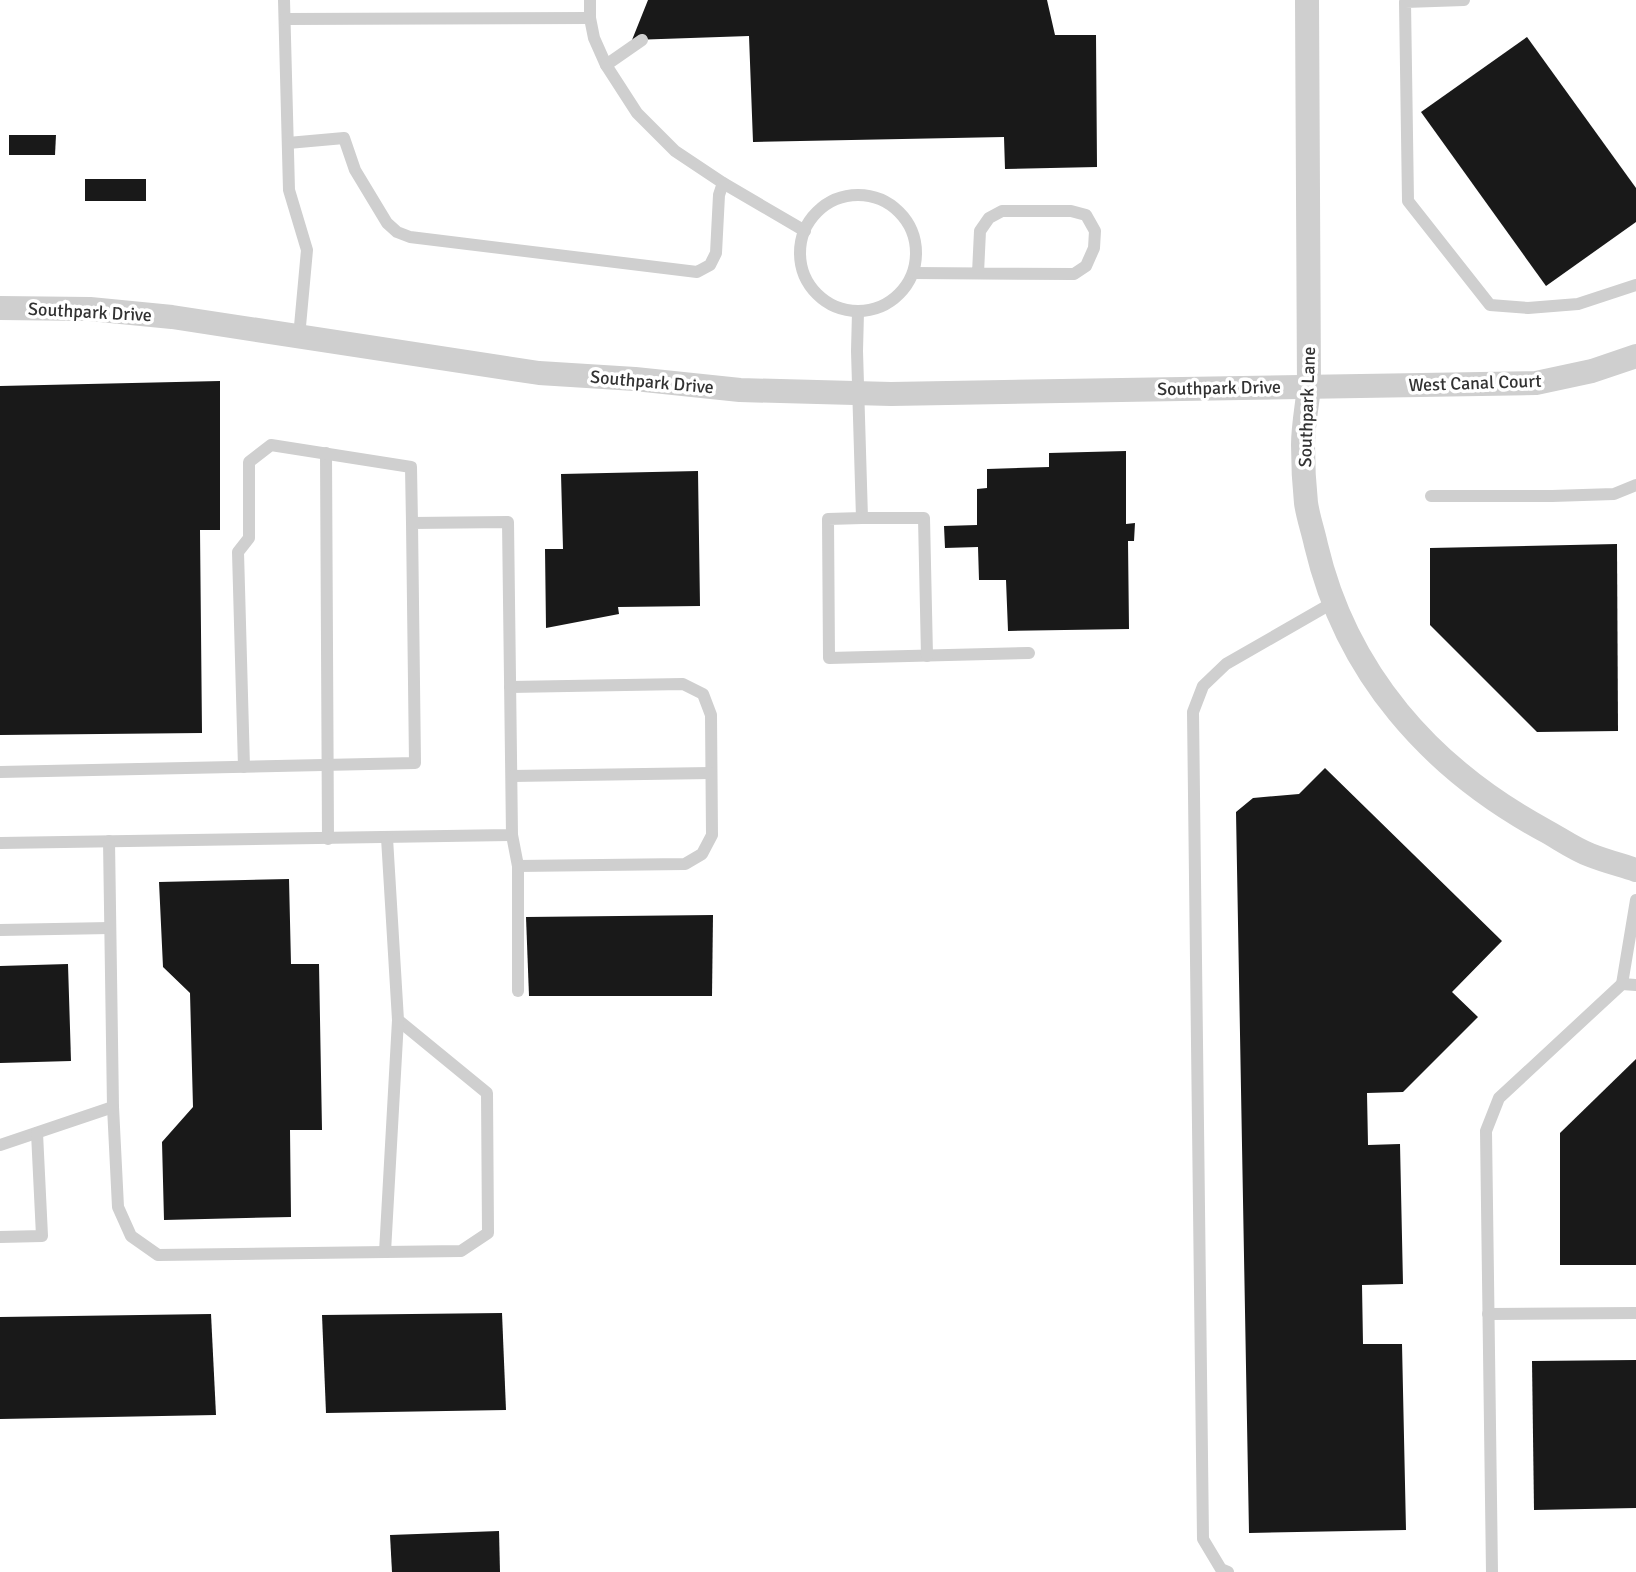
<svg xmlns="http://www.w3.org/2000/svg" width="1636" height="1572" viewBox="0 0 1636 1572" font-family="Signika,sans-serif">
	<rect width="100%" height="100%" fill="#fff"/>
	<g fill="#191919">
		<path d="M648 0H1047L1055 35H1096L1097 167 1005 169 1004 137 753 142 749 36 632 40Z"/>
		<path d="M1527 37 1636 188V222L1546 286 1421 112Z"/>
		<path d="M9 135H56L55 155H9Z"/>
		<rect x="85" y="179" width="61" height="22"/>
		<path d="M220 381V530H200L202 733 0 735V386Z"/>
		<path d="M1126 451V524L1135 523 1134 541H1128L1129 629 1008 631 1006 580H979L978 547 945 548 944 526 977 525V489L987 488V469L1049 467V453Z"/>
		<path d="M698 471 700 606 618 607 619 614 546 628 545 549H563L561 474Z"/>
		<path d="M1617 544 1618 731 1537 732 1430 625V548Z"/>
		<path d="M1325 768 1502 941 1452 992 1478 1017 1403 1092 1367 1093 1368 1145 1400 1144 1403 1284 1362 1285 1363 1344H1402L1406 1530 1249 1533 1236 812 1253 798 1299 794Z"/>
		<path d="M289 879 291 964H319L322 1130H290L291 1217 164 1220 162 1142 193 1107 190 993 163 967 159 882Z"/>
		<path d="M713 915 712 996H529L526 917Z"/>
		<path d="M68 964 71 1061 0 1063V966Z"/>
		<path d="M1636 1059V1265H1560V1133Z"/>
		<path d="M502 1313 506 1410 326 1413 322 1315Z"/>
		<path d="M211 1314 216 1415 0 1419V1317Z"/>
		<path d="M1636 1360V1508L1534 1510 1532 1361Z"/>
		<path d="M499 1531 500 1572H392L390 1535Z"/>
	</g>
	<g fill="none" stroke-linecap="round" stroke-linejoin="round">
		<g stroke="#cfcfcf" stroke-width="12">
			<path d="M284 0 289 190 307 250 299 337"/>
			<path d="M590 0V18L594 38 606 65 637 113 675 151 723 183 805 231"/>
			<path d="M1464 0 1405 2 1408 201 1490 305 1528 308 1578 304 1636 285"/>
			<path d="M285 19 590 18"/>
			<path d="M606 65 642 40"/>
			<path d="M288 143 344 138 355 170 387 223 397 232 410 237 697 272 710 265 716 253 719 195 723 183"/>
			<circle cx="858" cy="253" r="58"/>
			<path d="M913 273 1074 274 1086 266 1094 248 1095 231 1086 215 1071 211H1002L989 218 980 231 978 273"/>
			<path d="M858 312 857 351 862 518 828 519 829 658 1029 653"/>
			<path d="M326 453 328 839"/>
			<path d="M1431 496H1552L1614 494 1636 485"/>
			<path d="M862 518H924L927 656"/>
			<path d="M510 687 683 684 703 694 711 715 712 835 702 854 685 864 518 866 512 835"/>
			<path d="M244 767 238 552 249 538V462L271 445 411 467 412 523"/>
			<path d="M0 772 415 763 412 523 508 522 512 835 0 843"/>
			<path d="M512 776 711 773"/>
			<path d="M518 866V991"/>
			<path d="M0 930 110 928"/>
			<path d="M1622 984 1636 900"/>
			<path d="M113 1107 118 1207 131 1236 158 1255 461 1251 488 1233 487 1093 398 1020 387 838"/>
			<path d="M0 1145 113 1107 109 841"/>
			<path d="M0 1237 42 1236 37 1133"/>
			<path d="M385 1252 398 1020"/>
			<path d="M1488 1314 1636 1313"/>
			<path d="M1228 1572 1221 1569 1203 1539 1193 712 1203 686 1226 664 1334 602"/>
			<path d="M1492 1572 1486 1131 1499 1098 1622 984 1636 985"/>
		</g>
		<g stroke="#cfcfcf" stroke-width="24">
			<path d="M1307 0 1309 387C1307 406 1303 426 1303 445 1303 464 1304 484 1306 503 1308 517 1313 531 1316 545 1346 673 1430 768 1544 830 1559 838 1574 849 1590 855 1605 861 1621 865 1636 870"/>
			<path d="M0 308 90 309 172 317 539 373 635 379 740 390 891 394 1536 383 1592 371 1636 356"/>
		</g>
	</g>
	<g text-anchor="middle" stroke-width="7" stroke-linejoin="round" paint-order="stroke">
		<g font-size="18" fill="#323232" stroke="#fff">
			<text transform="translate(90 312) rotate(3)" y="6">Southpark Drive</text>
			<text transform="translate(652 382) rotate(5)" y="6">Southpark Drive</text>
			<text transform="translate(1475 383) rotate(-2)" y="6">West Canal Court</text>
			<text transform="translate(1219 388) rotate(-1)" y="6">Southpark Drive</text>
			<text transform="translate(1307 407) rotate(-88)" y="6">Southpark Lane</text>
		</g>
	</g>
</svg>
